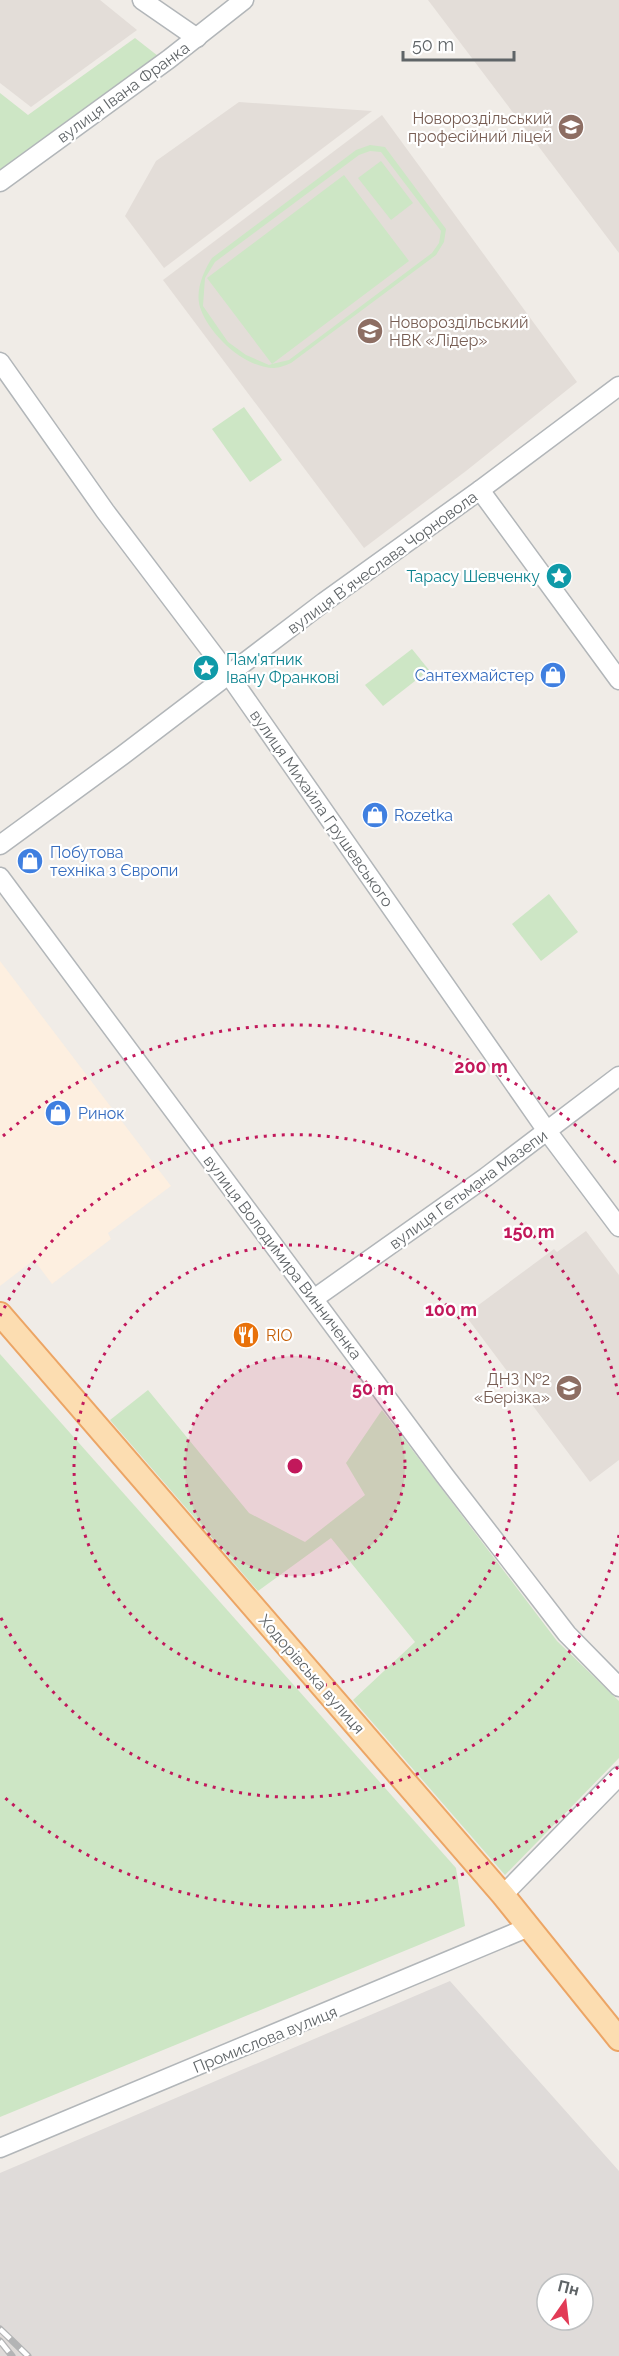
<svg xmlns="http://www.w3.org/2000/svg" width="619" height="2356" viewBox="0 0 619 2356" font-family="Raleway,sans-serif">
	<rect width="100%" height="100%" fill="#f0ece7"/>
	<path fill="#fdefe0" d="M0 961 171 1186 108 1233 111 1239 52 1284 34 1260 0 1286Z"/>
	<path fill="#dfdbd9" fill-rule="evenodd" d="M450 1981 619 2171V2356H0V2173ZM547 2284H583V2320H547Z"/>
	<g fill="#e3ddd8">
		<path d="M0 0H100L137 30 31 107 0 83Z"/>
		<path d="M428 0H619V253Z"/>
		<path d="M239 102 372 111 164 268 125 216 156 161Z"/>
		<path d="M382 115 577 382 466 471 364 548 163 280Z"/>
		<path d="M586 1231 619 1275V1460L590 1482 465 1315 554 1249 557 1252Z"/>
	</g>
	<g fill="#cde6c5" fill-rule="evenodd">
		<path d="M135 38 158 56 0 173V93L28 115Z"/>
		<path d="M370 145 385 147 446 229 444 242 436 255 291 363C286 365 279 368 274 368 245 368 211 336 201 310 194 293 203 272 212 258L356 150ZM370 151 381 152 441 231 439 243 432 253 289 360 272 364 409 261 344 175 207 278 272 364 269 365 246 355 228 342 203 306 205 278 215 262 359 155Z"/>
		<path d="M381 161 413 203 391 220 358 178Z"/>
		<path d="M244 407 282 460 250 482 212 429Z"/>
		<path d="M412 649 429 670 383 706 365 685Z"/>
		<path d="M549 894 578 932 541 961 512 924Z"/>
		<path d="M0 1354 456 1868 465 1926 0 2117Z"/>
		<path d="M148 1390 249 1513 305 1542 365 1495 346 1463 382 1410 557 1641 619 1701V1758L505 1875 353 1700 415 1642 331 1538 258 1591 110 1420Z"/>
	</g>
	<g fill="none" stroke-linecap="round" stroke-linejoin="round">
		<defs>
			<g id="minor">
				<path d="M142 0 197 38"/>
				<path d="M0 182 169 59 244 0"/>
				<path d="M0 362 105 511 229 675 547 1131 619 1227"/>
				<path d="M480 490 619 680"/>
				<path d="M0 845 123 755 324 602 480 490 619 386"/>
				<path d="M0 877 445 1476 567 1634 619 1687"/>
				<path d="M315 1298 486 1177 619 1076"/>
				<path d="M503 1895 619 1776"/>
				<path d="M0 2148 529 1927"/>
			</g>
			<path id="major" d="M0 1314 503 1895 619 2039"/>
		</defs>
		<use href="#minor" stroke="#b2b6b9" stroke-width="21"/>
		<use href="#major" stroke="#eca565" stroke-width="26"/>
		<use href="#minor" stroke="#fff" stroke-width="18"/>
		<use href="#major" stroke="#fcddb1" stroke-width="22"/>
		<defs>
			<g id="rail">
				<path d="M0 2329 28 2356"/>
				<path d="M0 2341 12 2356"/>
			</g>
		</defs>
		<use href="#rail" stroke="#b3b4b5" stroke-width="7"/>
		<use href="#rail" stroke="#fff" stroke-width="4.5" stroke-dasharray="14" stroke-linecap="butt"/>
	</g>
	<circle cx="295" cy="1466" r="110" fill="#c2185b" fill-opacity=".12"/>
	<g fill="none" stroke="#c2185b" stroke-width="3" stroke-dasharray="3 6">
		<circle cx="295" cy="1466" r="110"/>
		<circle cx="295" cy="1466" r="221"/>
		<path d="M619 1535A331 331 0 0 1 0 1616M0 1316A331 331 0 0 1 619 1397"/>
		<path d="M618 1767A441 441 0 0 1 3 1796M3 1136A441 441 0 0 1 618 1165"/>
	</g>
	<defs>
		<symbol id="university-disc" viewBox="-11 -11 22 22"><circle r="9.5" fill="#8d6e63" stroke="#fff"/><path d="M0-5L7-2L0 1L-7-2ZM-4 1L0 2.5L4 1V4Q0 6-4 4Z" fill="#fff"/></symbol>
		<symbol id="school-disc" viewBox="-11 -11 22 22"><circle r="9.5" fill="#8d6e63" stroke="#fff"/><path d="M0-5L7-2L0 1L-7-2ZM-4 1L0 2.5L4 1V4Q0 6-4 4Z" fill="#fff"/></symbol>
		<symbol id="sight-disc" viewBox="-11 -11 22 22"><circle r="9.5" fill="#0f9aa8" stroke="#fff"/><path d="M0-6L1.8-2.2L6-1.7L2.9 1.2L3.7 5.4L0 3.3L-3.7 5.4L-2.9 1.2L-6-1.7L-1.8-2.2Z" fill="#fff"/></symbol>
		<symbol id="shop-disc" viewBox="-11 -11 22 22"><circle r="9.5" fill="#3f7fe0" stroke="#fff"/><path d="M-5-2.5h2.3a2.7 3.5 0 0 1 5.4 0H5L5.5 6h-11ZM-1.5-2.5h3a1.5 2.3 0 0 0-3 0Z" fill="#fff"/></symbol>
		<symbol id="restaurant-disc" viewBox="-11 -11 22 22"><circle r="9.5" fill="#e8710a" stroke="#fff"/><path d="M-5-6h1v4h1v-4h1v4h1v-4h1v5L-1.5 .5V6h-2V.5L-5-1ZM5-6V6H3V1.5H1.5Q1.5-4 5-6Z" fill="#fff"/></symbol>
	</defs>
	<g fill-rule="evenodd">
		<use href="#university-disc" x="556" y="112" width="30" height="30"/>
		<use href="#school-disc" x="355" y="316" width="30" height="30"/>
		<use href="#sight-disc" x="544" y="561" width="30" height="30"/>
		<use href="#sight-disc" x="191" y="653" width="30" height="30"/>
		<use href="#shop-disc" x="538" y="660" width="30" height="30"/>
		<use href="#shop-disc" x="360" y="800" width="30" height="30"/>
		<use href="#shop-disc" x="15" y="846" width="30" height="30"/>
		<use href="#shop-disc" x="43" y="1098" width="30" height="30"/>
		<use href="#restaurant-disc" x="231" y="1320" width="30" height="30"/>
		<use href="#school-disc" x="554" y="1373" width="30" height="30"/>
	</g>
	<g text-anchor="middle" stroke-width="4.5" stroke-linejoin="round" paint-order="stroke">
		<g font-size="16" fill="#5f6467" stroke="#fff">
			<text transform="translate(123 92) rotate(-36)" y="6">вулиця Івана Франка</text>
			<text transform="translate(382 562) rotate(-36)" y="6">вулиця Вʼячеслава Чорновола</text>
			<text transform="translate(322 808) rotate(55)" y="6">вулиця Михайла Грушевського</text>
			<text transform="translate(468 1189) rotate(-36)" y="6">вулиця Гетьмана Мазепи</text>
			<text transform="translate(283 1257) rotate(53)" y="6">вулиця Володимира Винниченка</text>
			<text transform="translate(312 1674) rotate(49)" y="6">Ходорівська вулиця</text>
			<text transform="translate(265 2039) rotate(-22)" y="6">Промислова вулиця</text>
		</g>
		<g font-size="16" fill="#785e54" stroke="#fff" text-anchor="end">
			<text x="552" y="124">Новороздільський<tspan x="552" dy="18">професійний ліцей</tspan></text>
			<text x="389" y="328" text-anchor="start">Новороздільський<tspan x="389" dy="18">НВК «Лідер»</tspan></text>
			<text x="550" y="1385">ДНЗ №2<tspan x="550" dy="18">«Берізка»</tspan></text>
		</g>
		<g font-size="16" fill="#0d838f" stroke="#fff" text-anchor="end">
			<text x="540" y="582">Тарасу Шевченку</text>
			<text x="226" y="665" text-anchor="start">Пам'ятник<tspan x="226" dy="18">Івану Франкові</tspan></text>
		</g>
		<g font-size="16" fill="#366cbe" stroke="#fff" text-anchor="start">
			<text x="534" y="681" text-anchor="end">Сантехмайстер</text>
			<text x="394" y="821">Rozetka</text>
			<text x="50" y="858">Побутова<tspan x="50" dy="18">техніка з Європи</tspan></text>
			<text x="78" y="1119">Ринок</text>
		</g>
		<g font-size="16" fill="#c56008" stroke="#fff" text-anchor="start">
			<text x="266" y="1341">RIO</text>
		</g>
	</g>
	<circle cx="295" cy="1466" r="9" fill="#c2185b" stroke="#fff" stroke-width="3"/>
	<g font-size="18" text-anchor="middle" font-weight="bold" fill="#c2185b" stroke="#fff" stroke-width="4.5" stroke-linejoin="round" paint-order="stroke">
		<text x="481" y="1073">200 m</text>
		<text x="529" y="1238">150 m</text>
		<text x="451" y="1316">100 m</text>
		<text x="373" y="1395">50 m</text>
	</g>
	<g transform="translate(565 2302) rotate(14)"><circle r="28" fill="#ffffff" stroke="#bfc1c2" stroke-width="1.5"/>
	<path d="M0-4.5L10 22L0 15L-10 22Z" fill="#e23b56"/>
	<text y="-9" font-size="16" font-weight="bold" text-anchor="middle" fill="#5f6467">Пн</text>
	</g>
	<path d="M403 51v9h111v-9" fill="none" stroke="#5f6467" stroke-width="3"/>
	<text x="412" y="51" font-size="18" fill="#5f6467" stroke="#ffffff" stroke-width="4.5" paint-order="stroke">50 m</text>
</svg>
